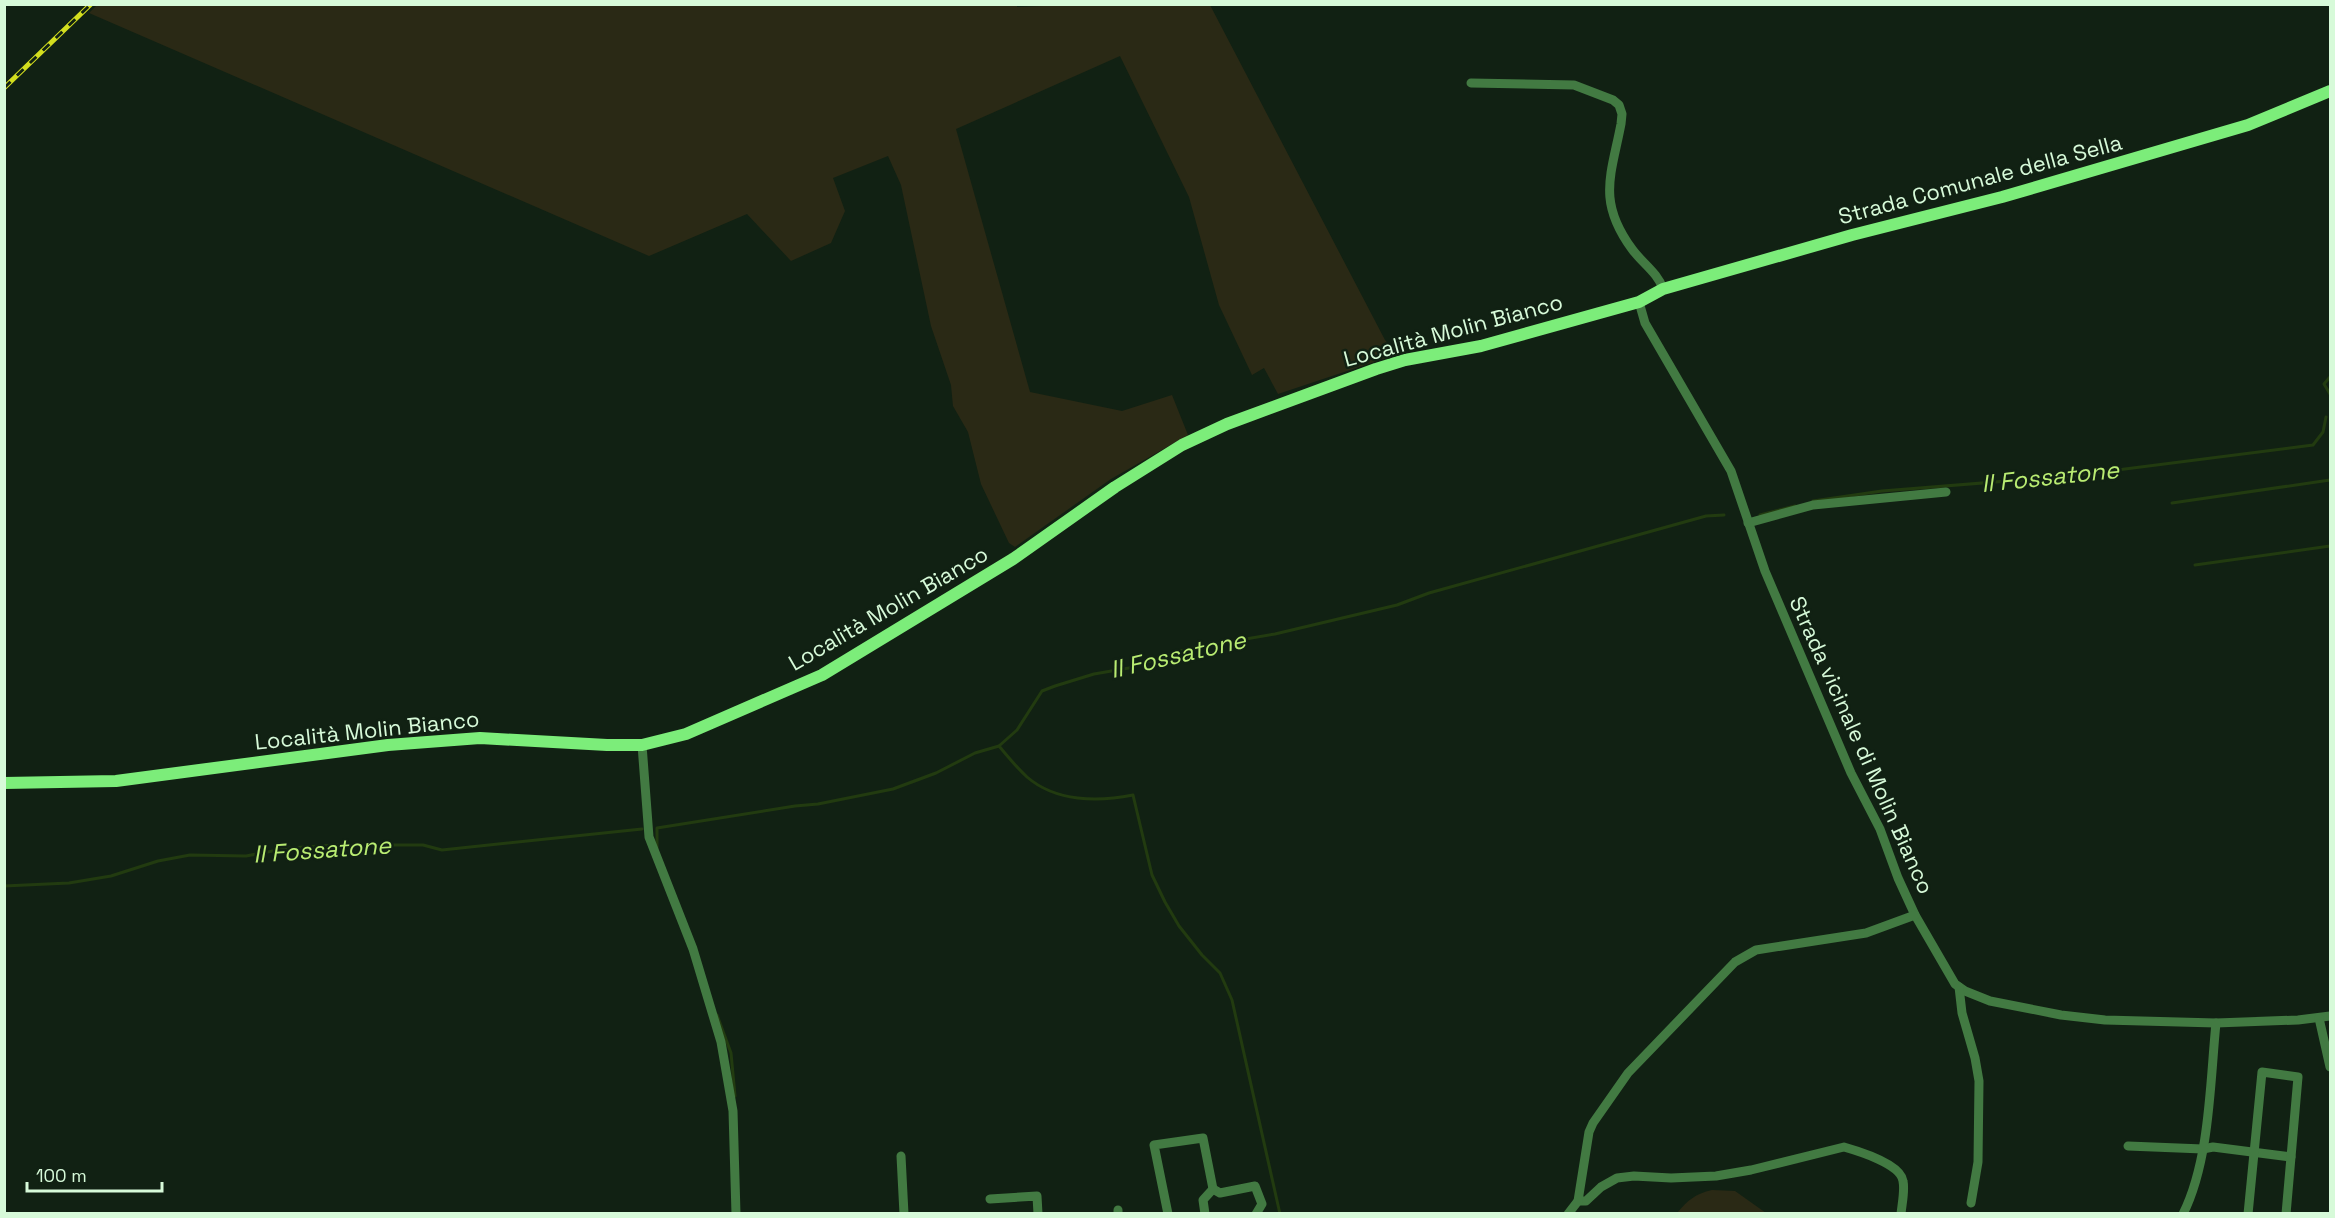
<svg xmlns="http://www.w3.org/2000/svg" width="2335" height="1218" viewBox="0 0 2335 1218" font-family="'Space Grotesk',sans-serif">
	<rect width="100%" height="100%" fill="#112113"/>
	<g fill="#2a2915">
		<path d="M98 4H1017V7L1068 5H1210L1385 340 1398 354 1278 394 1264 368 1252 375 1219 305 1189 197 1120 56 956 129 1030 392 1122 411 1172 395 1188 435 1111 479 1015 547 1009 543 981 484 968 432 953 406 951 385 931 326 901 185 888 156 833 178 845 211 831 243 791 261 747 214 649 256 89 13Z"/>
		<path d="M1712 1190 1735 1191 1766 1213H1677C1688 1200 1695 1194 1712 1190Z"/>
	</g>
	<g fill="none" stroke-linecap="round" stroke-linejoin="round">
		<g stroke="#223b10" stroke-width="3">
			<path d="M2330 377 2324 384 2330 394"/>
			<path d="M1813 501 1882 491 2070 476 2313 445 2323 432 2326 417"/>
			<path d="M2172 503 2330 480"/>
			<path d="M1760 515 1795 506"/>
			<path d="M2195 565 2330 546"/>
			<path d="M999 746C1008 757 1017 768 1027 777 1056 802 1098 802 1133 795L1152 875 1165 902 1179 926 1202 955 1220 973 1232 1000 1280 1214"/>
			<path d="M657 848V828L795 806 818 804 893 789 936 773 975 753 999 746 1017 730 1042 691 1055 686 1094 674 1129 668 1187 649 1275 634 1397 605 1429 593 1706 516 1724 515"/>
			<path d="M4 886 69 883 111 876 158 861 190 855 246 856 289 848 335 845H423L442 850 642 829"/>
			<path d="M717 1015 731 1053 735 1096"/>
		</g>
		<g stroke="#427a42" stroke-width="9">
			<path d="M1471 83 1574 85 1613 100 1619 105 1622 114 1621 124C1611 176 1597 201 1632 249 1642 263 1658 273 1663 289"/>
			<path d="M1639 302 1645 323 1731 471 1765 571 1851 773 1880 829 1898 878 1915 915 1955 984 1965 991 1990 1001 2061 1015 2105 1020 2216 1023 2298 1020 2330 1016"/>
			<path d="M1748 523 1813 505 1946 492"/>
			<path d="M642 745 649 837 693 949 721 1042 733 1111 736 1214"/>
			<path d="M1959 987 1962 1013 1975 1058 1979 1081 1978 1162 1971 1203"/>
			<path d="M2319 1018 2330 1067"/>
			<path d="M2128 1146 2203 1149 2213 1147 2291 1157"/>
			<path d="M901 1156 904 1214"/>
			<path d="M1213 1189 1220 1193 1255 1186 1262 1204 1256 1214"/>
			<path d="M990 1199 1037 1196 1038 1214"/>
			<path d="M1578 1201H1586L1601 1187 1617 1178 1634 1176 1671 1178 1716 1176 1751 1170 1844 1147C1858 1151 1901 1164 1903 1181 1905 1191 1902 1203 1901 1214"/>
			<path d="M1118 1210V1214"/>
			<path d="M1168 1214 1154 1145 1203 1138 1213 1189"/>
			<path d="M1205 1214 1203 1200 1213 1189"/>
			<path d="M1568 1214 1578 1201 1589 1132 1593 1123 1628 1073 1735 962 1756 950 1866 933 1915 915"/>
			<path d="M2183 1214C2210 1160 2210 1082 2216 1023"/>
			<path d="M2248 1214 2262 1072 2298 1077 2286 1214"/>
		</g>
		<path stroke="#7ced7a" stroke-width="12" d="M4 783 116 781 388 745 480 738 607 745H642L686 734 822 675 1013 559 1115 487 1182 445 1227 424 1376 369 1405 360 1481 346 1639 302 1663 289 1852 235 2002 197 2248 125 2330 91"/>
		<defs>
			<path id="rail" d="M4 88 91 4"/>
		</defs>
		<use href="#rail" stroke="#d3de1e" stroke-width="5"/>
		<use href="#rail" stroke="#112113" stroke-width="3" stroke-dasharray="9" stroke-linecap="butt"/>
	</g>
	<g text-anchor="middle" stroke-width="5" stroke-linejoin="round" paint-order="stroke">
		<g font-size="22" fill="#d7fad9" stroke="#112113">
			<text transform="translate(1980 179) rotate(-15)" y="8">Strada Comunale della Sella</text>
			<text transform="translate(1453 330) rotate(-15)" y="8">Località Molin Bianco</text>
			<text transform="translate(888 608) rotate(-30)" y="8">Località Molin Bianco</text>
			<text transform="translate(367 730) rotate(-6)" y="8">Località Molin Bianco</text>
			<text transform="translate(1862 745) rotate(66)" y="8">Strada vicinale di Molin Bianco</text>
		</g>
		<g font-size="24" font-style="italic" fill="#b9ec72" stroke="#112113">
			<text transform="translate(2050 477) rotate(-6)" y="8">Il Fossatone</text>
			<text transform="translate(1178 655) rotate(-13)" y="8">Il Fossatone</text>
			<text transform="translate(322 850) rotate(-4)" y="8">Il Fossatone</text>
		</g>
	</g>
	<rect width="2335" height="1218" fill="none" stroke="#d7fad9" stroke-width="12"/>
	<path d="M27 1182v9h135v-9" fill="none" stroke="#d7fad9" stroke-width="3"/>
	<text x="36" y="1182" font-size="18" fill="#d7fad9" stroke="#112113" stroke-width="4.5" paint-order="stroke">100 m</text>
</svg>
